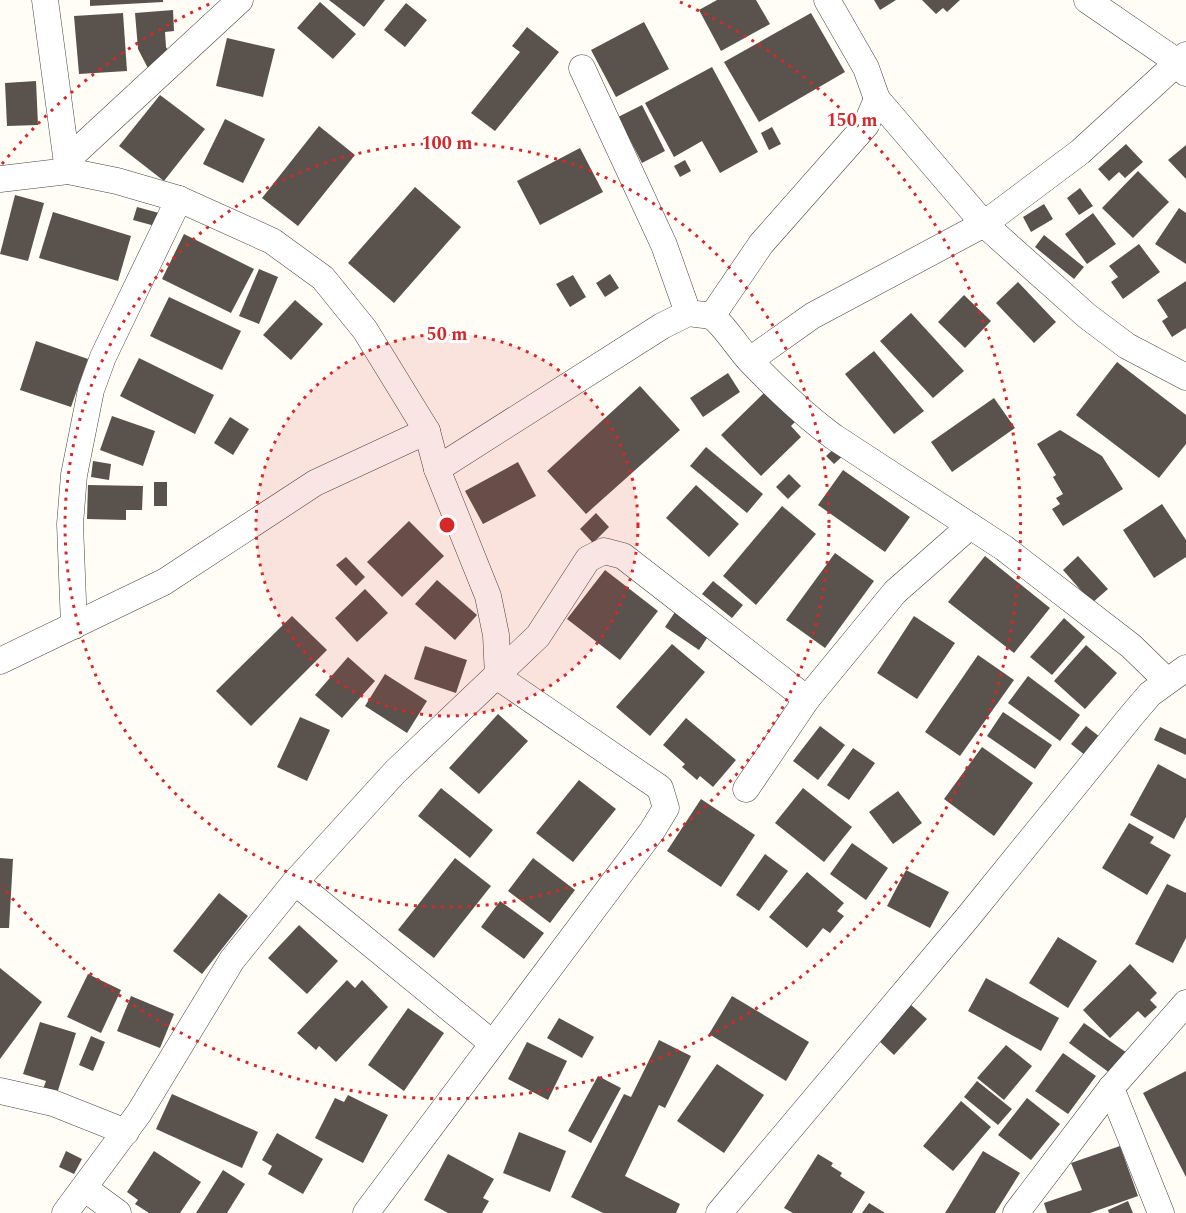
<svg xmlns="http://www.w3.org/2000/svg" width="1186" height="1213" viewBox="0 0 1186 1213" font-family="Spectral,serif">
	<rect width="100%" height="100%" fill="#fffdf5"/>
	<g fill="#5a524d">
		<path d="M90 0H163V2L90 6Z"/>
		<path d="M329 0H385L364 27Z"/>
		<path d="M717 0H756L770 24 721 51 699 10Z"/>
		<path d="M874 0H896L880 10Z"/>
		<path d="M922 0H960L947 12 943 8 936 14Z"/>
		<path d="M320 2 356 34 333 59 297 28Z"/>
		<path d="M406 3 427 20 405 47 384 30Z"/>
		<path d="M173 10 174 31 165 32 166 47 172 57 152 76 138 49 135 13Z"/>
		<path d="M123 13 127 71 79 74 74 16Z"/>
		<path d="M811 13 845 72 759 122 724 62Z"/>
		<path d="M644 22 669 69 616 97 591 50Z"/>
		<path d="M527 27 559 52 495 131 471 113 520 52 512 46Z"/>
		<path d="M227 38 275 49 263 97 216 86Z"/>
		<path d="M712 67 758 152 720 173 702 141 674 157 645 103Z"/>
		<path d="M36 81 38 125 7 126 5 83Z"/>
		<path d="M160 95 205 129 164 181 119 146Z"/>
		<path d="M642 105 665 151 642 163 618 117Z"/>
		<path d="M225 119 265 139 243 183 203 164Z"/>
		<path d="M319 126 355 155 298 226 262 198Z"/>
		<path d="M772 127 781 144 769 150 761 133Z"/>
		<path d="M1126 144 1143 162 1125 178 1119 172 1109 181 1098 169Z"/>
		<path d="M1186 145V179L1168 160Z"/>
		<path d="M580 148 603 192 540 225 517 181Z"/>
		<path d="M685 160 691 171 680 177 674 166Z"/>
		<path d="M1138 171 1169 202 1133 238 1102 208Z"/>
		<path d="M415 187 461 227 394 303 348 263Z"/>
		<path d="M1080 188 1093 206 1079 215 1067 198Z"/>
		<path d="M15 195 44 203 28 261 0 254Z"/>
		<path d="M1044 204 1053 219 1031 232 1023 217Z"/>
		<path d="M137 207 159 213 155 226 133 220Z"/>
		<path d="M1179 208 1186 213V264L1155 244Z"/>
		<path d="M53 212 131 236 118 281 39 258Z"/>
		<path d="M1093 213 1116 244 1087 264 1065 234Z"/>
		<path d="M184 234 254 269 231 313 162 279Z"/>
		<path d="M1044 235 1084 267 1074 279 1035 247Z"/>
		<path d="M1139 244 1160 272 1123 299 1111 282 1118 277 1109 266Z"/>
		<path d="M259 269 278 277 259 324 239 316Z"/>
		<path d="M610 274 619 288 605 297 596 283Z"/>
		<path d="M573 275 586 297 570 307 556 284Z"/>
		<path d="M1186 281V328L1172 337 1162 321 1168 317 1157 300Z"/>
		<path d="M1018 282 1056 322 1034 343 996 303Z"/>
		<path d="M964 295 991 321 965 348 938 322Z"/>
		<path d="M169 297 241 331 222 370 150 336Z"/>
		<path d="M295 300 323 324 291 360 263 335Z"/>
		<path d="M911 313 964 371 933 398 880 341Z"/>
		<path d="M36 341 88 359 71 407 20 390Z"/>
		<path d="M874 351 924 411 894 434 845 374Z"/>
		<path d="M139 358 214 395 195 434 120 396Z"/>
		<path d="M1117 362 1186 415V444L1159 478 1076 415Z"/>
		<path d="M728 373 740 392 703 417 690 398Z"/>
		<path d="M640 386 680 430 586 514 547 471Z"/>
		<path d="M765 392 795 422 791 426 801 437 761 476 721 435Z"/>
		<path d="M994 398 1015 428 952 472 931 442Z"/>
		<path d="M112 416 155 431 143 466 100 450Z"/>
		<path d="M230 417 249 429 233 455 214 443Z"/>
		<path d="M1060 430 1102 456 1123 489 1063 526 1052 509 1060 504 1056 498 1063 494 1053 477 1056 475 1037 444Z"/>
		<path d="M838 445 846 453 834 464 826 456Z"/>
		<path d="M706 447 763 494 747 513 690 466Z"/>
		<path d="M93 461 111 464 109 480 91 477Z"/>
		<path d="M518 462 536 496 483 524 465 491Z"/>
		<path d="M843 470 910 517 885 552 818 505Z"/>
		<path d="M789 474 801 486 788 499 776 487Z"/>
		<rect x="154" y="482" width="13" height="24"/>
		<path d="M88 485 143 486 142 510H126V520L87 519Z"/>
		<path d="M696 485 739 524 709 557 666 518Z"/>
		<path d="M1162 504 1186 540V557L1154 578 1123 530Z"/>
		<path d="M782 506 816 534 756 605 723 576Z"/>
		<path d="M596 513 609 527 593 543 580 529Z"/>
		<path d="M409 521 444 556 402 597 367 562Z"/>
		<path d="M835 553 874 581 825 648 786 620Z"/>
		<path d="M985 556 1050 608 1014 653 948 602Z"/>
		<path d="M1078 556 1108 589 1092 603 1063 570Z"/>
		<path d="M346 557 365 577 356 586 336 565Z"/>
		<path d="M605 570 658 611 620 660 567 619Z"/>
		<path d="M437 580 477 615 455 640 415 604Z"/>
		<path d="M713 581 743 605 732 618 702 594Z"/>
		<path d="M365 589 388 613 357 642 335 618Z"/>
		<path d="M679 606 713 629 699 650 665 627Z"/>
		<path d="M292 616 327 650 251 726 216 691Z"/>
		<path d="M914 616 955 643 917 699 877 673Z"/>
		<path d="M1064 618 1085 637 1052 675 1030 657Z"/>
		<path d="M672 644 705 672 650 736 616 707Z"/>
		<path d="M1086 645 1117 673 1085 709 1054 681Z"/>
		<path d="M425 646 467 660 456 693 414 679Z"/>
		<path d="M978 655 1014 680 960 756 925 732Z"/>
		<path d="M348 657 375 681 342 718 315 695Z"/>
		<path d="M385 674 427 701 407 733 365 706Z"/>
		<path d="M1028 676 1080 715 1060 741 1008 703Z"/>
		<path d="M1003 712 1052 745 1035 769 987 736Z"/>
		<path d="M498 714 528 741 479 794 449 768Z"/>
		<path d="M300 717 330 730 307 781 277 767Z"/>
		<path d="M686 718 736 760 713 787 700 776 697 780 682 767 685 764 663 745Z"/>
		<path d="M820 726 845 745 818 780 793 761Z"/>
		<path d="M1086 726 1100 737 1086 756 1071 744Z"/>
		<path d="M1160 727 1186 739V755L1154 740Z"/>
		<path d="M982 747 1033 783 994 836 944 799Z"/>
		<path d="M853 748 875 763 849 800 827 785Z"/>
		<path d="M1158 764 1186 779V817L1174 839 1130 815Z"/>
		<path d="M579 780 616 809 573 862 536 833Z"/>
		<path d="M441 788 493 830 470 858 418 816Z"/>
		<path d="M803 788 852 827 824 862 775 823Z"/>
		<path d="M898 791 922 823 893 844 869 812Z"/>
		<path d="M701 799 755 835 721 887 667 851Z"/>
		<path d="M1129 823 1154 837 1150 843 1171 855 1147 895 1102 868Z"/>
		<path d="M852 843 888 868 866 900 830 874Z"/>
		<path d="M765 854 788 871 759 911 736 895Z"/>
		<path d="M0 858 13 859 9 928H0Z"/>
		<path d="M455 858 491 886 434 958 398 930Z"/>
		<path d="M533 858 575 890 550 923 508 891Z"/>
		<path d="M906 870 949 892 930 928 887 906Z"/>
		<path d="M807 872 844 903 837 911 844 916 830 933 823 928 807 948 769 917Z"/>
		<path d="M1167 884 1186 893V938L1173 963 1135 944Z"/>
		<path d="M219 893 248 916 202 974 173 951Z"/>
		<path d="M500 901 544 933 524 959 481 927Z"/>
		<path d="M299 925 338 961 307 994 268 958Z"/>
		<path d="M1058 937 1097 961 1068 1008 1029 983Z"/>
		<path d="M1130 964 1157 993 1150 1000 1157 1007 1145 1018 1138 1011 1110 1038 1083 1010Z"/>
		<path d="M0 968 42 1002 0 1059Z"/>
		<path d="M88 974 121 990 101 1033 67 1017Z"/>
		<path d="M986 978 1059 1018 1041 1051 968 1011Z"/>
		<path d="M347 980 355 988 362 980 388 1007 336 1062 319 1046 316 1050 297 1033Z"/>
		<path d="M131 996 174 1014 160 1048 117 1031Z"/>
		<path d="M732 996 809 1042 786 1081 709 1034Z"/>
		<path d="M910 1004 927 1019 894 1055 877 1039Z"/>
		<path d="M408 1008 444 1033 404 1091 368 1065Z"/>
		<path d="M559 1018 594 1037 582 1058 547 1038Z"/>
		<path d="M40 1022 76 1033 56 1097 42 1092 46 1081 23 1074Z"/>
		<path d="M1084 1023 1130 1055 1114 1076 1069 1043Z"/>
		<path d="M91 1036 105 1042 93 1071 79 1065Z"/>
		<path d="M659 1040 691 1056 665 1108 659 1105 625 1176 680 1204 676 1213H603L571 1197 624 1094 631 1097Z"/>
		<path d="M527 1042 567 1061 548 1100 508 1079Z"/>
		<path d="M1006 1045 1032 1066 1004 1100 977 1078Z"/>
		<path d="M1063 1053 1096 1076 1068 1114 1035 1091Z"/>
		<path d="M717 1064 764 1095 724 1153 677 1121Z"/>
		<path d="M1186 1071V1177L1143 1093Z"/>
		<path d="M598 1076 621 1088 591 1143 568 1131Z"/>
		<path d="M977 1081 1012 1109 998 1125 964 1097Z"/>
		<path d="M172 1094 258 1132 242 1168 156 1129Z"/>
		<path d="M348 1095 388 1115 363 1163 315 1138 335 1098 344 1102Z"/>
		<path d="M1027 1098 1060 1124 1031 1160 998 1135Z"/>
		<path d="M961 1101 991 1127 953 1171 923 1146Z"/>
		<path d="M519 1132 566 1151 550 1192 503 1173Z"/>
		<path d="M277 1133 323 1159 303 1194 268 1174 272 1166 262 1160Z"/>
		<path d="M1120 1146 1138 1196 1090 1213H1047L1044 1203 1082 1190 1071 1163Z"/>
		<path d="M66 1151 82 1159 74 1174 59 1167Z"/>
		<path d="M154 1151 201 1182 180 1213H149L135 1204 138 1200 127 1192Z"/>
		<path d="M983 1151 1020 1173 995 1213H945Z"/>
		<path d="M448 1154 494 1179 483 1198 489 1201 482 1213H448L424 1200Z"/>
		<path d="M818 1154 833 1163 831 1166 842 1173 840 1176 865 1192 852 1213H793L784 1208Z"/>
		<path d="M223 1170 245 1184 227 1213H196Z"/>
		<path d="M1128 1201 1133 1213H1109L1108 1210Z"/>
		<path d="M869 1203 885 1213H862Z"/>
	</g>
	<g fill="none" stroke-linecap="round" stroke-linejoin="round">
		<defs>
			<g id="minor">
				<path d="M45 0 68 171"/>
				<path d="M827 0 866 68 877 99 984 224 1087 316 1127 346 1186 377"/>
				<path d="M1087 0 1179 63 1186 73"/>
				<path d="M582 68 664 245 688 313"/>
				<path d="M67 160 240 0"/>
				<path d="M0 179 68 171 117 181 179 199 272 241 323 278 365 330 427 431 437 469 488 596 496 635 498 677 660 788 666 808 652 831 366 1213"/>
				<path d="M712 316C728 330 737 347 751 362 777 389 804 415 834 437L1004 548 1131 646 1166 680"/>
				<path d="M750 360 812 316 984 224 1080 152 1186 55"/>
				<path d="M437 469 662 326 688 313 712 316 761 244 866 125 877 99"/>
				<path d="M74 626 70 524 74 475 91 390 103 357 179 199"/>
				<path d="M0 661 164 582 315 483 427 431"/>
				<path d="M746 789 807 699 895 592 970 526"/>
				<path d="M295 882 492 1043"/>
				<path d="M1111 1088 1161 1213"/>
				<path d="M0 1091 53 1103 126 1132"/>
				<path d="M84 1188 118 1213"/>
				<path d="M65 1213 139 1113 232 960 295 882 395 772 538 636 588 559 604 551 623 556 807 699"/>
				<path d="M719 1213 968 917 1132 715 1150 694 1186 668"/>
				<path d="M1016 1213 1111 1088 1186 1003"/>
			</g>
		</defs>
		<use href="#minor" stroke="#444" stroke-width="27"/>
		<use href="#minor" stroke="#fff" stroke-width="26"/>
	</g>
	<circle cx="447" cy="525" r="191" fill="#d62828" fill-opacity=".12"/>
	<g fill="none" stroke="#d62828" stroke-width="3" stroke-dasharray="3 6">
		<circle cx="447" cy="525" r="191"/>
		<circle cx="447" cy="525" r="382"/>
		<path d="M2 164A573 573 0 0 1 214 2M680 2A573 573 0 1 1 2 886"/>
	</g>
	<circle cx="447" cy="525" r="9" fill="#d62828" stroke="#fff" stroke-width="3"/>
	<g font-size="18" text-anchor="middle" font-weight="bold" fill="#d62828" stroke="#fff" stroke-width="6" stroke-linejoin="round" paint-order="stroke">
		<text x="852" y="126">150 m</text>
		<text x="447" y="149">100 m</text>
		<text x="447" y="340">50 m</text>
	</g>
</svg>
